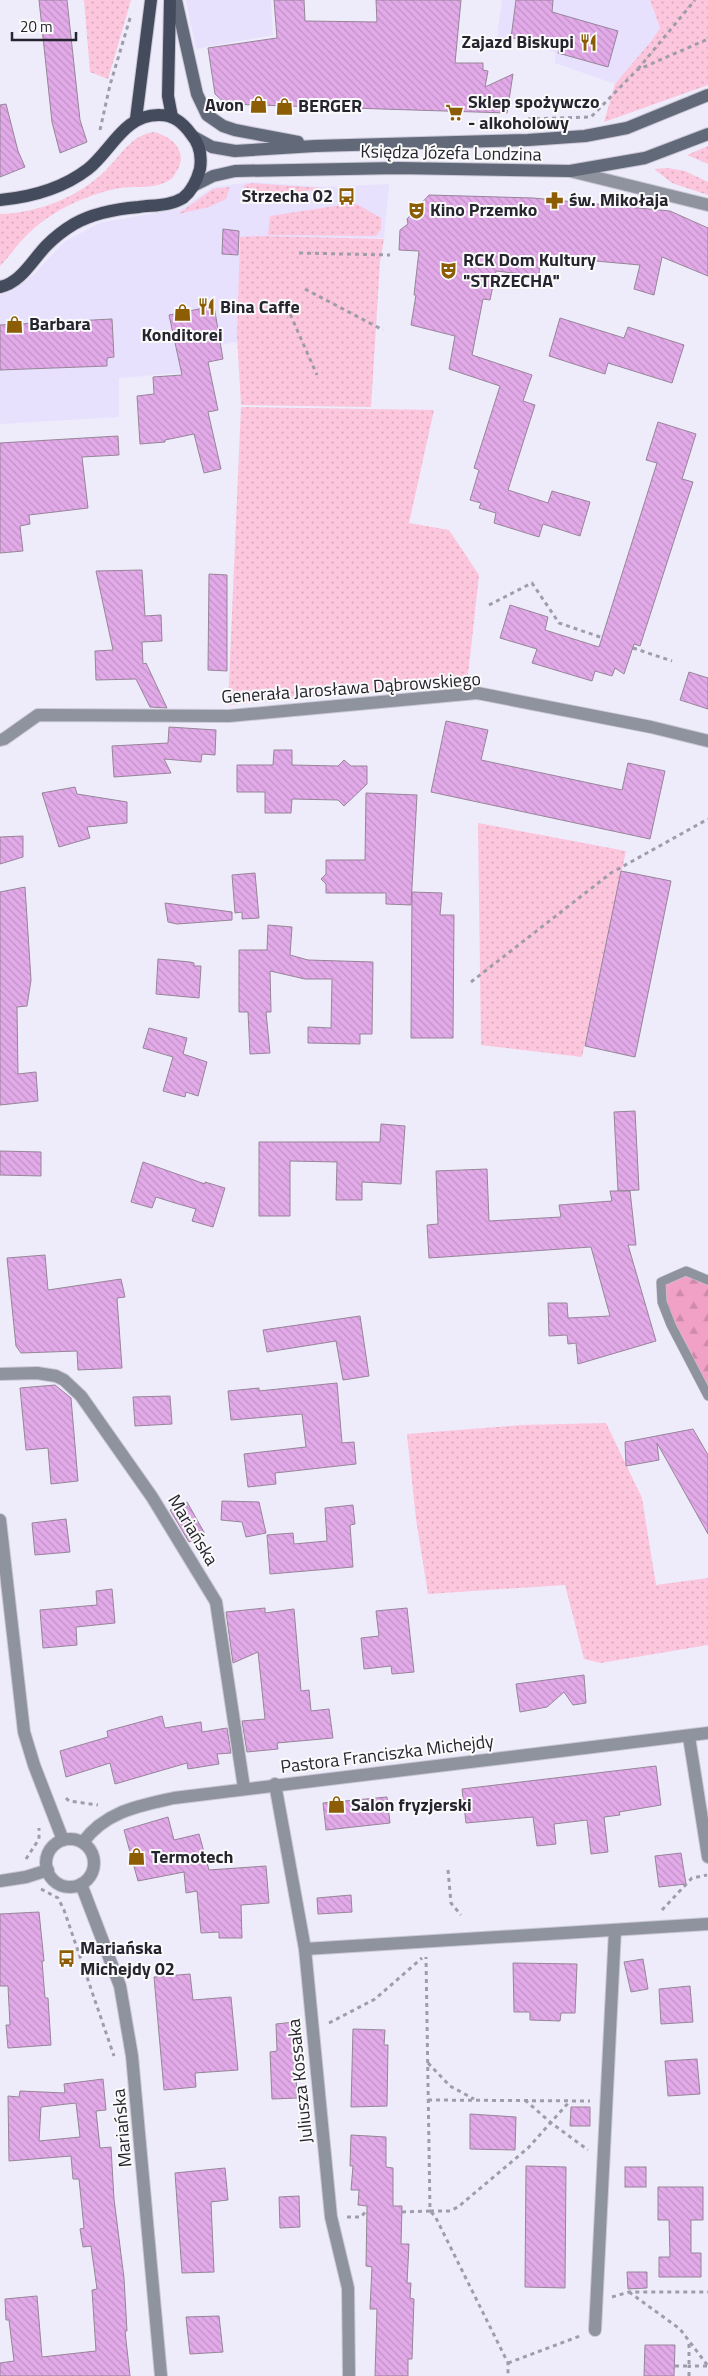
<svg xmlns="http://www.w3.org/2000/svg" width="708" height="2376" viewBox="0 0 708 2376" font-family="'Titillium Web',sans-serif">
	<defs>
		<pattern id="grass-dots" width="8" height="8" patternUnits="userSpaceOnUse" patternTransform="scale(1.25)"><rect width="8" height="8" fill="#fcc6dd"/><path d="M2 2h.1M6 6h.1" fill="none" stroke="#d8aabe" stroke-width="1.8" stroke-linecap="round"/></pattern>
		<pattern id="forest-firs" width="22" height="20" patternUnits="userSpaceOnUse" patternTransform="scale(1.25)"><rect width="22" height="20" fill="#f1a1c5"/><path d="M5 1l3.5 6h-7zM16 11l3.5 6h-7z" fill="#ce8aaa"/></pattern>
		<pattern id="building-back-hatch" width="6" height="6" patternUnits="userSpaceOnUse" patternTransform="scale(1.25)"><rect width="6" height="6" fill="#e2aae8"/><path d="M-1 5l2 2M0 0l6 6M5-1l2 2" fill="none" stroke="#c292c7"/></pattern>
	</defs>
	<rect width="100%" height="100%" fill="#eeebfb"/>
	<g fill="#e7e1fd">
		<path d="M186 0H271L273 35 196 49Z"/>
		<path d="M502 0H650L660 28 652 40 615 84 555 63V52L497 38Z"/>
		<path d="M252 182 323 187 389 184 384 238 240 237 237 342 177 353 181 373 119 378V417L0 424V295L12 291 34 274 64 242 102 222 181 209 213 187Z"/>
	</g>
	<g fill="url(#grass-dots)">
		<path d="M84 0H131L108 79 90 72Z"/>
		<path d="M650 0H708V85L604 122 615 84 652 40 660 28Z"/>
		<path d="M153 132C170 135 188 150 178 169 175 174 173 179 168 181 152 190 132 185 115 189 81 197 49 212 25 237 16 246 9 257 0 266V214C37 213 76 198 103 173 120 157 130 136 153 132Z"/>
		<path d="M708 146V164L687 155Z"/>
		<path d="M668 168 685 171 708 182V195L672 183 654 169Z"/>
		<path d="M252 183 323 188 257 200 243 194 244 185Z"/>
		<path d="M230 187 226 199 209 207 178 214 213 189Z"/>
		<path d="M355 203 381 218V229L376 236 268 235 270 216Z"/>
		<path d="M265 236 384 239 380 262 371 407 241 405 237 336 240 237Z"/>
		<path d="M241 407 434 410 409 523 449 530 479 575 468 675 455 683 228 705Z"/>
		<path d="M478 823 626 851 582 1057 481 1045Z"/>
		<path d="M606 1423 642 1498 656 1585 708 1578V1645L601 1663 584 1659 565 1585 428 1594 416 1519 407 1434 523 1425Z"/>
	</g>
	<path fill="url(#forest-firs)" d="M686 1271 708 1280V1396L671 1325 661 1282Z"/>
	<g fill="url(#building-back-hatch)" stroke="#978599" fill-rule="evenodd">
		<path d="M39 0H67L80 120 87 142 60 153 52 122Z"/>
		<path d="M274 0H304L305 21 377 22 376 0H461L455 63H483V70L488 71 485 87 513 74 507 113 226 104 215 94 208 48 277 38Z"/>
		<path d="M516 0H553L552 12 618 31 608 67 558 53 561 42 511 38Z"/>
		<path d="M6 104 18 151 25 167 0 177V105Z"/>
		<path d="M429 195 533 198 670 211 708 228V276L662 257 654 295 634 289 640 265 540 256 539 276 496 271 490 300 483 299 472 355 532 375 523 401 535 405 508 490 548 503 552 491 590 502 580 536 543 524 539 537 494 523 496 513 479 508 481 503 470 500 479 470 474 468 500 386 449 369 455 336 411 325 416 295H414L419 251 399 250 400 230 408 224 407 219Z"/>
		<path d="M223 229 239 231 238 255 222 254Z"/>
		<path d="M214 306 223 359 208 362 218 410 208 412 221 469 204 473 194 434 165 440V442L140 444 137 396 154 394 153 377 182 375 169 315Z"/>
		<path d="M560 318 624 338 628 327 684 345 672 383 608 363 605 374 549 356Z"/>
		<path d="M112 319 114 357 107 358V366L0 370V325Z"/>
		<path d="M658 422 696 434 682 479 693 482 640 646 634 644 624 674 615 668 612 676 595 671 592 681 532 663 537 649 500 638 510 605 548 617 545 630 599 647 657 463 646 460Z"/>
		<path d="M118 436 119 455 82 457 88 508 29 515 30 524 20 526 23 551 0 553V443Z"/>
		<path d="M142 570 145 616 161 615 162 641 142 642 143 664 146 663 167 708 150 707 136 679 96 680 95 651 113 650 96 571Z"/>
		<path d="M209 574 227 575V671L208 670Z"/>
		<path d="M689 672 708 678V709L680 700Z"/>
		<path d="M446 721 488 730 481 760 622 790 628 763 665 771 650 839 431 792Z"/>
		<path d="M169 727 216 730 215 755 202 754 201 762 164 759 171 773 114 777 112 746 168 743Z"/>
		<path d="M274 750H292V765L338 766 344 760 351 766H367V784L344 806 338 800 292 799 291 813H265V792H237V765H273Z"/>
		<path d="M75 787 77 794 127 802V823L87 827 90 838 59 847 42 793Z"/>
		<path d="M366 793 417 795 411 905 386 904V893H326V884L321 879 326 874V860H365Z"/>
		<path d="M23 836V857L0 864V837Z"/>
		<path d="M621 871 671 881 635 1057 585 1046Z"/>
		<path d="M255 873 259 918 242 919V912L235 913 232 875Z"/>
		<path d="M25 887 31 980 27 1006 17 1007 18 1074 36 1072 38 1101 0 1105V892Z"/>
		<path d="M412 892 442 893 440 915H454L453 1038H411Z"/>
		<path d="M165 903 232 912V920L177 924 168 922Z"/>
		<path d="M268 925 292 927 290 955 308 960 373 962 372 1034H360V1044L308 1043V1027L331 1028 332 979H305L270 971 271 1012H266L270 1053 250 1054 248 1012H239V950H267Z"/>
		<path d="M158 959 190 962 194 963V966H201L199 998 156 994Z"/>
		<path d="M149 1028 187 1038 183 1054 207 1062 198 1096 186 1092 185 1097 163 1091 173 1057 143 1048Z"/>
		<path d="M635 1111 639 1190 618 1191 614 1112Z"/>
		<path d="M381 1124 405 1126 401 1184 362 1182V1200H336L337 1162 290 1161V1216H259V1142H380Z"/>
		<path d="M0 1151 41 1152V1176L0 1175Z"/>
		<path d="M143 1162 205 1184V1182L225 1188 213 1227 192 1221 196 1209 175 1203 156 1197 152 1208 131 1202Z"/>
		<path d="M487 1169 489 1221 561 1217 559 1205 612 1201 610 1191H630L636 1245H628L656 1341 578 1364 576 1343 568 1344 567 1335 549 1336 548 1303H567L568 1318 610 1316 591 1247 429 1258 427 1225 438 1224 436 1171Z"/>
		<path d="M45 1255 48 1290 121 1279 125 1297 117 1298 122 1368 78 1370 77 1351 21 1353 16 1346 7 1258Z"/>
		<path d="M360 1316 369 1376 343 1380 336 1341 267 1352 263 1330Z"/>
		<path d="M337 1383 342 1443 354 1442 356 1464 275 1473 276 1484 248 1487 244 1454 306 1447 302 1414 231 1420 228 1391 259 1388V1391Z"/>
		<path d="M55 1385 71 1398 78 1481 51 1484 48 1448 26 1450 20 1388Z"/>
		<path d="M170 1396 172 1424 135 1426 133 1397Z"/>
		<path d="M693 1429 708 1455V1534L657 1443 659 1460 626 1466 625 1442Z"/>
		<path d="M222 1501 259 1502 266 1533 246 1537 242 1522 221 1520Z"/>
		<path d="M187 1502 205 1534 189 1542 170 1510Z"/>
		<path d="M353 1505 355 1524 350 1525 353 1567 270 1574 267 1535 293 1533 294 1544 327 1541 325 1508Z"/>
		<path d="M66 1519 70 1552 35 1555 32 1523Z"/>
		<path d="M112 1589 115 1623 76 1627 77 1645 43 1648 40 1610 97 1605 96 1591Z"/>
		<path d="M265 1608V1613L294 1609 301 1691 309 1690 311 1711 329 1709 333 1738 277 1743 278 1749 247 1752 242 1721 265 1719 258 1652 233 1663 226 1612Z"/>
		<path d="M407 1608 414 1672 392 1674 391 1666 364 1669 361 1638 379 1636 376 1611Z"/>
		<path d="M584 1675 586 1703 573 1705 564 1692 547 1707 520 1712 516 1684Z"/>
		<path d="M162 1716 165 1728 201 1722 202 1732 227 1728 231 1753 217 1754 219 1764 188 1769 187 1763 115 1784 110 1763 66 1777 60 1751 108 1737 107 1731Z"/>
		<path d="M656 1766 661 1805 619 1812 620 1815 604 1817 608 1852 591 1854 587 1820 554 1824 556 1844 537 1846 533 1817 466 1823 462 1789Z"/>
		<path d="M387 1797 390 1823 326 1830 323 1803Z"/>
		<path d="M168 1817 174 1840 199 1834 209 1870 266 1866 269 1903 241 1905 242 1938H219V1932L201 1933 197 1891 186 1893 184 1872 138 1881 124 1830Z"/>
		<path d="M681 1853 686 1884 659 1887 655 1856Z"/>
		<path d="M351 1895 352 1912 318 1914 317 1898Z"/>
		<path d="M39 1912 44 1961H42L45 1998H48L51 2045 8 2048 6 2025H10L8 1986H0V1914Z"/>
		<path d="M643 1959 648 1989 631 1992 624 1962Z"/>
		<path d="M513 1963 577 1964 575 2013H561L560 2021 530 2020V2012H514Z"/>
		<path d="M190 1974 193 2000 231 1997 238 2070 195 2073 196 2087 164 2090 154 1977Z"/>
		<path d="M690 1986 693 2022 661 2024 659 1989Z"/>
		<path d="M294 2022 297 2098 272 2099 270 2052 277 2051 276 2024Z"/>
		<path d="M353 2029 385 2030 384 2045H388L387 2106 351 2107Z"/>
		<path d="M697 2059 700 2094 668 2096 665 2061Z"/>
		<path d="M103 2079 106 2110 96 2111 100 2148 111 2147 114 2199 124 2278 127 2331H125L130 2376H0V2363L14 2361 9 2320H6L5 2299 37 2296 42 2357 96 2351 92 2290 97 2289 91 2246 83 2247 80 2229 84 2228 79 2179H73L71 2156 9 2161 8 2096 19 2097 20 2091 65 2093 64 2084ZM76 2103 80 2137 39 2141 41 2107Z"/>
		<path d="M571 2107H590V2126H570Z"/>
		<path d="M470 2114 516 2117 515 2150 470 2149Z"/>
		<path d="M351 2135 386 2137V2167L393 2168V2206H402L401 2244H409L407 2283H411L410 2298 414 2299 412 2359H408V2376H375L377 2309H370L372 2267 366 2266 367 2206 358 2205 359 2190H351L353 2166H350Z"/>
		<path d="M526 2166 566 2167 565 2288 525 2287Z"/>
		<rect x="625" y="2167" width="21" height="20"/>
		<path d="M225 2168 228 2200 211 2202 214 2272 182 2273 175 2173Z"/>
		<path d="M658 2187H703V2220H691V2253H701V2277H659V2257H670L669 2220H658Z"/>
		<path d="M299 2196 300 2227 280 2228 279 2197Z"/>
		<path d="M627 2272H647V2288L628 2289Z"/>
		<path d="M219 2316 223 2352 190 2354 186 2317Z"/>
		<path d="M645 2345H675L674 2376H644Z"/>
	</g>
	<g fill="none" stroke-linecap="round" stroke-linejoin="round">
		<defs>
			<path id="lane" d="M708 1280 686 1271 661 1282 662 1302 671 1325 708 1396"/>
			<g id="street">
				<path d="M570 171 708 205"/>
				<path d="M0 740 4 739 38 715 229 716 477 693 651 727 708 741"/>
				<path d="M0 1374 37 1373 56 1376 64 1380 81 1396 152 1497 216 1602 244 1788"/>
				<path d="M0 1520 24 1732 34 1765 63 1840"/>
				<path d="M689 1737 708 1857"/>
				<path d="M275 1784 305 1949 331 2217 348 2288 349 2376"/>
				<circle cx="70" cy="1863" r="24"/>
				<path d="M83 1842C106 1811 139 1806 174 1798L708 1733"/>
				<path d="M0 1881 26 1877 48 1870"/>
				<path d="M81 1884 120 1986 132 2056 161 2376"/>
				<path d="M305 1949 708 1924"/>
				<path d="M595 2330 615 1930"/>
			</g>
			<g id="secondary">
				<path d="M176 0 197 94 207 115 223 126 235 130 298 142"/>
				<path d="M194 137 212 147 235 151 315 146 528 140 585 136 627 128 708 95"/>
				<path d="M193 186 213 176 235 171 398 168 570 171 645 158 708 134"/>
			</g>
			<g id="primary">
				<path d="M170 0 168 96 172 117"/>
				<path d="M136 119 151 0"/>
				<path d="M0 200C32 197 62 189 88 169 112 150 124 114 160 115 174 115 183 123 191 134 199 143 202 156 200 169 197 180 192 191 183 198 170 206 153 205 139 207 116 209 93 213 74 224 64 230 55 237 47 245 33 259 21 283 0 287"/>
			</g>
		</defs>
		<use href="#lane" stroke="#cac7d6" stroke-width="10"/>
		<use href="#street" stroke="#cac7d6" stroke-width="14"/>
		<use href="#secondary" stroke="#cac7d6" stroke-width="14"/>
		<use href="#primary" stroke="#cac7d6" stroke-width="14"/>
		<g stroke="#a09dab" stroke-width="3" stroke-dasharray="4 4" stroke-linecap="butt">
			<path d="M638 69 695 0"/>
			<path d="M528 119 591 117 637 70 708 39"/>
			<path d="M100 130 110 85 131 15"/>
			<path d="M299 253 390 255"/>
			<path d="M305 289 383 330"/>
			<path d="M287 307 317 375"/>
			<path d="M489 605 532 583 559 623 603 638"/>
			<path d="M633 648 672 661"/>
			<path d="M471 982 611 873 708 819"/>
			<path d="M66 1798 69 1801 98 1805"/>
			<path d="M26 1859 39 1839V1828"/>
			<path d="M448 1870 451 1903 461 1915"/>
			<path d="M41 1889 58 1898 64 1910 114 2056"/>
			<path d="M662 1910 692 1878 707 1875"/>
			<path d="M329 2023 375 1999 422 1958"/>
			<path d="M428 2063 450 2086 474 2099"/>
			<path d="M428 2100 590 2101"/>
			<path d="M525 2100 550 2122 588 2150"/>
			<path d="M430 2211H450L458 2207 528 2148 570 2101"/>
			<path d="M402 2212 430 2211 426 1957"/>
			<path d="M431 2212 435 2216 508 2363V2376"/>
			<path d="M347 2217H361L366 2211"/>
			<path d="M629 2292 680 2329 708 2366"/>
			<path d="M612 2297 629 2292H708"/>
			<path d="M508 2363 580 2336"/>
			<path d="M675 2366H689V2342"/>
			<path d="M689 2376V2366H708"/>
		</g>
		<use href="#lane" stroke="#8f939e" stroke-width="9"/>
		<use href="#street" stroke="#8f939e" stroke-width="12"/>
		<use href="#secondary" stroke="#626978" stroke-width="12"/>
		<use href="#primary" stroke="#444b5c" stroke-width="12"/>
	</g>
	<defs>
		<symbol id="restaurant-bare" viewBox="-9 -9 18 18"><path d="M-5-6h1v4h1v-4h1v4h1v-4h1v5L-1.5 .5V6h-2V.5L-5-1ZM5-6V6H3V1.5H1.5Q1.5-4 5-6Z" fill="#8c5d04" stroke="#fafafa" stroke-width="2.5" paint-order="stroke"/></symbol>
		<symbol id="shop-bare" viewBox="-9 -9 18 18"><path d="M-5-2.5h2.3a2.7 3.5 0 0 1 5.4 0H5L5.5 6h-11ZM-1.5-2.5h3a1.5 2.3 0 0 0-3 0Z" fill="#8c5d04" stroke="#fafafa" stroke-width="2.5" paint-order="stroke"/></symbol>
		<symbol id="supermarket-bare" viewBox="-9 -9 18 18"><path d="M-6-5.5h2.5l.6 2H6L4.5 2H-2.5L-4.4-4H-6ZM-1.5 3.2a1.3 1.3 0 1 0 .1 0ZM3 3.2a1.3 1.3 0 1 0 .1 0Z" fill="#8c5d04" stroke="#fafafa" stroke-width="2.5" paint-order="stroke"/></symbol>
		<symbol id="bus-bare" viewBox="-9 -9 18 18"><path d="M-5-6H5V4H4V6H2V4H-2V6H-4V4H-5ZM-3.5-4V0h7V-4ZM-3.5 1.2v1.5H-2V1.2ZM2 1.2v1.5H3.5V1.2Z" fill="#8c5d04" stroke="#fafafa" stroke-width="2.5" paint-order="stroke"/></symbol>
		<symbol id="pharmacy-bare" viewBox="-9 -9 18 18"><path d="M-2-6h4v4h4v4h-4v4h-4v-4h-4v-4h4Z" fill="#8c5d04" stroke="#fafafa" stroke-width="2.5" paint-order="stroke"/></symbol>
		<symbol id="theatre-bare" viewBox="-9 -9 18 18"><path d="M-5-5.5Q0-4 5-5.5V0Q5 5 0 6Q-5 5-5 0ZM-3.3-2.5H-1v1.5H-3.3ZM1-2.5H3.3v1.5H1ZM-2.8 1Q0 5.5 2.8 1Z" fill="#8c5d04" stroke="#fafafa" stroke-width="2.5" paint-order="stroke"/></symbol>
	</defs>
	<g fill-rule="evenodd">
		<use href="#restaurant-bare" x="576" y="30" width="25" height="25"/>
		<use href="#shop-bare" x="246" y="92" width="25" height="25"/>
		<use href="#shop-bare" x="272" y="94" width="25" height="25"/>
		<use href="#supermarket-bare" x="442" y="100" width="25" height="25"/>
		<use href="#bus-bare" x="334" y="184" width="25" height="25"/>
		<use href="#pharmacy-bare" x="542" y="188" width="25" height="25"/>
		<use href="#theatre-bare" x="404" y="198" width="25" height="25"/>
		<use href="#theatre-bare" x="436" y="258" width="25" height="25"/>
		<use href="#restaurant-bare" x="194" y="294" width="25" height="25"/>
		<use href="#shop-bare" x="170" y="300" width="25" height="25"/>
		<use href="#shop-bare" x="2" y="312" width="25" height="25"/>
		<use href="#shop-bare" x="324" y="1792" width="25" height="25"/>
		<use href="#shop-bare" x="124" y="1844" width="25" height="25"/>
		<use href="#bus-bare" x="54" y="1946" width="25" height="25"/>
	</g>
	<g text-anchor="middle" stroke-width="4" stroke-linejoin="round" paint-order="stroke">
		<g font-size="18" font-weight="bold" fill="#26242e" stroke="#fafafa" text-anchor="start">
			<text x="574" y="48" text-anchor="end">Zajazd Biskupi</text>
			<text x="468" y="108">Sklep spożywczo<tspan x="468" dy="21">- alkoholowy</tspan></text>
			<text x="244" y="111" text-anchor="end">Avon</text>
			<text x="298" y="112">BERGER</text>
			<text x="333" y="202" text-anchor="end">Strzecha 02</text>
			<text x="569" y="206">św. Mikołaja</text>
			<text x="430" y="216">Kino Przemko</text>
			<text x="463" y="266">RCK Dom Kultury<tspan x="463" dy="21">"STRZECHA"</tspan></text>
			<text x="220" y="313">Bina Caffe</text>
			<text x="29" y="330">Barbara</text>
			<text x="182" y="341" text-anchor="middle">Konditorei</text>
			<text x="351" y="1811">Salon fryzjerski</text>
			<text x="151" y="1863">Termotech</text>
			<text x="80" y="1954">Mariańska<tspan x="80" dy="21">Michejdy 02</tspan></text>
		</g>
		<g font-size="18" fill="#26242e" stroke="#fafafa">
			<text transform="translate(451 153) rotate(1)" y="6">Księdza Józefa Londzina</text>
			<text transform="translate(351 688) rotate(-4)" y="6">Generała Jarosława Dąbrowskiego</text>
			<text transform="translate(193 1530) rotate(59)" y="6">Mariańska</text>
			<text transform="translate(387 1754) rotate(-7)" y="6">Pastora Franciszka Michejdy</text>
			<text transform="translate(300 2081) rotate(-96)" y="6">Juliusza Kossaka</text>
			<text transform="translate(122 2128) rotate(-95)" y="6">Mariańska</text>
		</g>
	</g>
	<path d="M12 32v8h64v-8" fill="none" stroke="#26242e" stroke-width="2.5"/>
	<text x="20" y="32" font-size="15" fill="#26242e" stroke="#fafafa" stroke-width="4" paint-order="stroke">20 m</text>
</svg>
